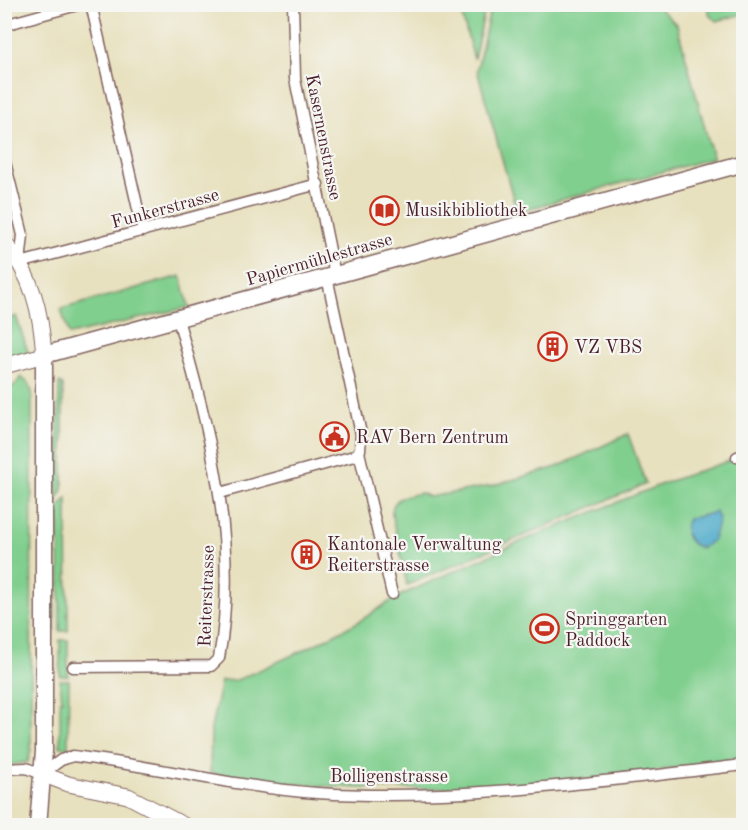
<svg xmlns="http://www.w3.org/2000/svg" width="748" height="830" viewBox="0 0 748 830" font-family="'Old Standard TT',serif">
	<rect width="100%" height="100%" fill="#f6f6f2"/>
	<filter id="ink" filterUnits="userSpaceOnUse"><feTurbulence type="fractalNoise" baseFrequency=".0167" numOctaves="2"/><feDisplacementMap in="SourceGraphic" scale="12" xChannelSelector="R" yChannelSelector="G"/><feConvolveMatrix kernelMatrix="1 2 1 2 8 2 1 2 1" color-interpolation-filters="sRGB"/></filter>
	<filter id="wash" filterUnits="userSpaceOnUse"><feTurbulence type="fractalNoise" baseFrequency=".008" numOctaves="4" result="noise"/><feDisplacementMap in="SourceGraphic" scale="24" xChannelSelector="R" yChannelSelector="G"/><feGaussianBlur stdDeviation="1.35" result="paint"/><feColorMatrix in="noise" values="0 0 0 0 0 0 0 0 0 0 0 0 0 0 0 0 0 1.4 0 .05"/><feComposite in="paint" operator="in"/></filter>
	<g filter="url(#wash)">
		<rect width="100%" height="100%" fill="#e8e1bf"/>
		<g fill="#80cf8e" stroke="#65775c" stroke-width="1.5">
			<path d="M459 5H486L474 59Z"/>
			<path d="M491 5H656L677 25 713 158 517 212 477 70Z"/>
			<path d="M707 5H743V14L717 21 710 16Z"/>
			<path d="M181 276 189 307 69 335 61 309Z"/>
			<path d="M16 316 30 358 5 365V321Z"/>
			<path d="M21 377 28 383 32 392 31 750 28 762 5 766 4 392 15 385Z"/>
			<path d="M59 383 63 385V490L55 504V630L52 628V522L57 488Z"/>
			<path d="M628 434 646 484 407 585 392 516C391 497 405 496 421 493L429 497 491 486 557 467Z"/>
			<path d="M743 456V758C700 764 657 772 613 777 480 792 342 795 210 773L211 729 221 681 237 680 304 650 358 622 397 597 517 543 667 482Z"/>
			<path d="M67 498 68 631H60L59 507Z"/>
			<rect x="60" y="640" width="8" height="36"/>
			<path d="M60 680H69L68 747H60V700H62Z"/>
		</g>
		<path fill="#4aa8c9" stroke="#4a647a" stroke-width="1.5" d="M716 512 719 519 713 540 702 548C688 545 681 531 688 519Z"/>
	</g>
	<g filter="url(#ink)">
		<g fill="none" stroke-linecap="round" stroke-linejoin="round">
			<defs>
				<g id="minor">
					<path d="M91 4 143 231"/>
					<path d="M293 4 295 79 335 275"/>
					<path d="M4 25 81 4"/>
					<path d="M4 158 23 235 20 263 318 184"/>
					<path d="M359 452 392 594"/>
					<path d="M737 457 744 455"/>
					<path d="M220 493 354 456 360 450 361 434 327 277"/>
					<path d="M73 667 211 666 219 658C240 542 209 430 178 319"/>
					<path d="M4 769 26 768 42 774 61 760 73 756C155 766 234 787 317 793 460 802 602 781 744 765"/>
				</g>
				<g id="secondary">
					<path d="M4 242C33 276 41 312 44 355L4 366"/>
					<path d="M42 774 68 784 128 796 185 826"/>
				</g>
				<path id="primary" d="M38 826 44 751V355L744 163"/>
			</defs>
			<use href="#minor" stroke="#81635f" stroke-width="13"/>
			<use href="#secondary" stroke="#81635f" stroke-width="17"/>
			<use href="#primary" stroke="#81635f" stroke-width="19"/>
			<use href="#minor" stroke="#fff" stroke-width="10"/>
			<use href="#secondary" stroke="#fff" stroke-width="15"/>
			<use href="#primary" stroke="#fff" stroke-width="16"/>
		</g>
	</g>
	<defs>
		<symbol id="library-ring" viewBox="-11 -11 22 22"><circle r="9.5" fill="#f6f6f2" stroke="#c8321e" stroke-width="1.5"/><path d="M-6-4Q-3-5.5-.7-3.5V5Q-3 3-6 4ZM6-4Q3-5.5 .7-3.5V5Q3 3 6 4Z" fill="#c8321e"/></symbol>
		<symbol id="building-ring" viewBox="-11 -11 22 22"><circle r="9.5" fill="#f6f6f2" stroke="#c8321e" stroke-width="1.5"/><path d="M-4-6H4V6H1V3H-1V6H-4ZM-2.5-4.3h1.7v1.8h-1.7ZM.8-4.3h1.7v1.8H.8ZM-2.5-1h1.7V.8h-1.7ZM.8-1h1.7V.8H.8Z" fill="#c8321e"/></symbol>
		<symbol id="civic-ring" viewBox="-11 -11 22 22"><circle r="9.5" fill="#f6f6f2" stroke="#c8321e" stroke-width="1.5"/><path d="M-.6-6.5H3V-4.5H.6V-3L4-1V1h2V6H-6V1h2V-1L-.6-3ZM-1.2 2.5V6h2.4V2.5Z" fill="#c8321e"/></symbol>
		<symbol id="stadium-ring" viewBox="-11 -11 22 22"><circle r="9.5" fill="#f6f6f2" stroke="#c8321e" stroke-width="1.5"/><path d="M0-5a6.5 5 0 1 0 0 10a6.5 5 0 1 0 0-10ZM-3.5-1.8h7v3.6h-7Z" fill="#c8321e"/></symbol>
	</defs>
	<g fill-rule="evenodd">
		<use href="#library-ring" x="368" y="194" width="33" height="33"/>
		<use href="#building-ring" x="536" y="330" width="33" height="33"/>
		<use href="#civic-ring" x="318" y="420" width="33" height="33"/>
		<use href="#building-ring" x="290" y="538" width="33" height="33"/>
		<use href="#stadium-ring" x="528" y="612" width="33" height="33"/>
	</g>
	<g text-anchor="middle" stroke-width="4.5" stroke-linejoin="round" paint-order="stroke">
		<g font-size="18" fill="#4a1f2b" stroke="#f6f6f2">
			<text transform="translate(324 137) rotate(79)" y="6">Kasernenstrasse</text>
			<text transform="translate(165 208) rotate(-15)" y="6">Funkerstrasse</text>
			<text transform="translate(319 259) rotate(-16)" y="6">Papiermühlestrasse</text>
			<text transform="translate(206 596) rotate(-88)" y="6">Reiterstrasse</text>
			<text x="389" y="782">Bolligenstrasse</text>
		</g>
		<g font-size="18" fill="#4a1f2b" stroke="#f6f6f2" text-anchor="start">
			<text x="405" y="216">Musikbibliothek</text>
			<text x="574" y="353">VZ VBS</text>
			<text x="356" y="443">RAV Bern Zentrum</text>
			<text x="327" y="550">Kantonale Verwaltung<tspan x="327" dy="21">Reiterstrasse</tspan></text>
			<text x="565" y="625">Springgarten<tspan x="565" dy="21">Paddock</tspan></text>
		</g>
	</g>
	<rect width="748" height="830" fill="none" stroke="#f6f6f2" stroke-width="24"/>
</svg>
